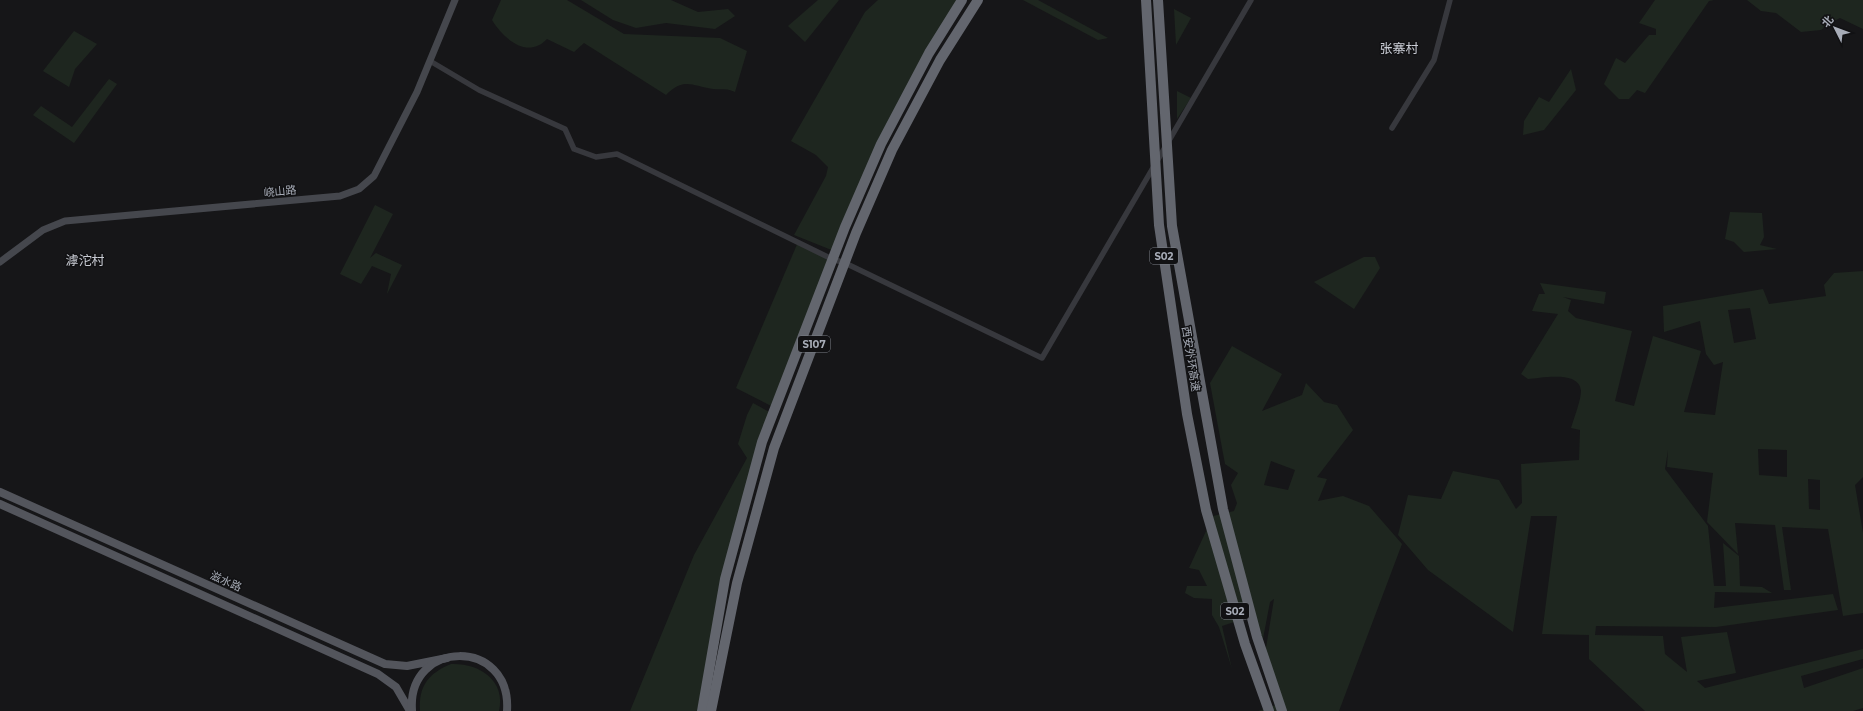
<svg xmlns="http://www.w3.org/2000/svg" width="1863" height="711" viewBox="0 0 1863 711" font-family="Montserrat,'Noto Sans SC',sans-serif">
	<rect width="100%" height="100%" fill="#161618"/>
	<g fill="#1e261f" fill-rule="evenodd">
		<path d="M501 0H567L624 34 720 38 747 51 735 92C727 88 721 90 713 89 692 86 684 77 666 95L584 43 574 52 547 39C527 60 503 38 492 20Z"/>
		<path d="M581 0H671L698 12 728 9 735 16 715 29 666 23 636 28 613 20Z"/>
		<path d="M818 0H839L805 42 788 26Z"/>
		<path d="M878 0H965L931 53 834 251 794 235 826 176 828 167 816 155 791 141 865 12Z"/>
		<path d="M1023 0H1038L1108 38 1098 40Z"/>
		<path d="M1655 0H1714L1709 1 1645 93 1637 90 1629 99H1619L1604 84 1616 58 1625 63 1649 35H1656V29L1639 23Z"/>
		<path d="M1747 0H1863V29L1840 18 1832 22 1821 30 1801 32 1776 13 1761 11Z"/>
		<path d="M1174 9 1191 18 1176 45Z"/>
		<path d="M74 31 97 44 75 69 69 87 43 71Z"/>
		<path d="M1571 69 1576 90 1544 130 1523 135 1524 121 1539 97 1549 102Z"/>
		<path d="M109 79 117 84 74 143 33 115 41 106 72 127Z"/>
		<path d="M1177 91 1191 98 1177 119Z"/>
		<path d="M375 205 393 214 370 258 376 253 402 265 387 294 391 274 372 266 361 284 340 274Z"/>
		<path d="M1730 212 1762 213 1764 237 1760 245 1777 249 1744 252 1734 242 1725 239Z"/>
		<path d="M798 242 832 258 775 408 736 388Z"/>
		<path d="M1364 257H1375L1380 268 1354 309 1314 282Z"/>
		<path d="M1863 271V477L1855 485 1863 533V613L1843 616 1828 529 1782 527 1791 590H1784L1775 525 1735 523 1738 554 1707 522 1713 473 1667 467 1668 450 1665 469 1708 526 1714 586H1726L1723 543 1739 556 1740 586 1762 587 1772 593 1715 592 1714 608 1833 594 1838 610 1716 627 1596 626 1595 635 1663 636 1665 654 1687 672 1681 637 1727 632 1736 673 1697 681 1705 688 1863 649V659L1801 676 1804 688 1863 668V708L1853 711H1645L1589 659V635L1542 634 1557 516H1531L1513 632 1428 570 1398 535 1408 495 1441 499 1453 471 1499 480 1516 509 1522 503 1521 464 1579 460 1580 430 1571 428C1574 418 1581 400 1581 391 1580 370 1541 378 1528 379L1521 374 1558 314 1532 311 1539 294H1545L1540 283 1606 292 1604 304 1563 297 1571 300 1568 311 1576 318 1632 331 1615 401 1634 406 1653 336 1701 351 1684 412 1715 415 1723 362 1714 365 1706 354 1700 321 1664 332 1663 306 1763 289 1769 304 1826 296 1824 285 1834 273ZM1750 308 1756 339 1734 343 1728 310ZM1758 449 1787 450V477L1759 475ZM1808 479 1820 480V510L1809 509Z"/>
		<path d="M1232 346 1282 374 1262 411 1302 395 1306 383 1324 402 1337 405 1353 430 1317 477 1327 479 1318 501 1343 496 1369 506 1402 544 1339 711H1258L1282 703 1265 654 1274 599 1270 602 1262 644 1252 616 1222 626 1232 669 1219 627 1212 615V599L1194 598 1185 593 1187 586H1207L1199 570 1189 568 1213 516 1234 511 1237 503 1231 485 1238 473 1225 464 1210 383ZM1271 461 1295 470 1288 490 1264 485Z"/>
		<path d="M753 403 773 414 735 536 697 711H630L694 555 747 458 738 444 747 415Z"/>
		<path d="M451 664C479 663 506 680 499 711H420C418 686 429 673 451 664Z"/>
	</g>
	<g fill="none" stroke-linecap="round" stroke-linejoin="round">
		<g stroke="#37383d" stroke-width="5.5">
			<path d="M430 61 479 90 565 129 574 149 596 157 617 154 832 259 845 263 1042 358 1251 0"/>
			<path d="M1392 128 1434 60 1450 0"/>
		</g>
		<path stroke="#45474d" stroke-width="7" d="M0 262 43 230 65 221 340 196 359 189 374 176 417 92 455 0"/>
		<g stroke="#53555c" stroke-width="8">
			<path d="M0 492 385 664 407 666 447 658"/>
			<path d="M0 504 378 674 396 687 410 711"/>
			<path d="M412 710C407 639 512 637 507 711"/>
		</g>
		<g stroke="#63666e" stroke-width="10">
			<path d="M1146 0 1159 225 1187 414 1206 510 1245 644 1269 711"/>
			<path d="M1158 0 1172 226 1223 509 1257 637 1282 711"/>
			<path d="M702 711 725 579 762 442 845 227 881 144 929 53 962 0"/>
			<path d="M711 711 737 583 774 448 856 233 892 150 940 60 978 0"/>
		</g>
	</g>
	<g text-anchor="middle" stroke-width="3" stroke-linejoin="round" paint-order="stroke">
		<g fill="#111113" stroke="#7b7e86" stroke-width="1">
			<rect x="1150" y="248" width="28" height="16" rx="3"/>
			<rect x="798" y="336" width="32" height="16" rx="3"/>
			<rect x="1221" y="603" width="28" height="16" rx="3"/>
		</g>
		<g font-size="10" font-weight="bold" fill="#a8adb8">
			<text x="1164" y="260">S02</text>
			<text x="814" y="348">S107</text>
			<text x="1235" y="615">S02</text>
		</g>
		<g font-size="11" fill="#a8adb8" stroke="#111113">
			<text transform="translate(280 191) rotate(-5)" y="4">峣山路</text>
			<text transform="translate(1191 359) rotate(81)" y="4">西安外环高速</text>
			<text transform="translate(226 581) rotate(24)" y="4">滋水路</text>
		</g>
		<g font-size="13" fill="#c9ccd4" stroke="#111113">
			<text x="1399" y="53">张寨村</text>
			<text x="85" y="265">滹沱村</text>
		</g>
	</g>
	<g transform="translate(1835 28) rotate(312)" stroke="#111113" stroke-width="3" paint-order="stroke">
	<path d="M0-3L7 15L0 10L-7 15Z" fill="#a8adb8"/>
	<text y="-6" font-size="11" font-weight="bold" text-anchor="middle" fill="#a8adb8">北</text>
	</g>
</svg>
